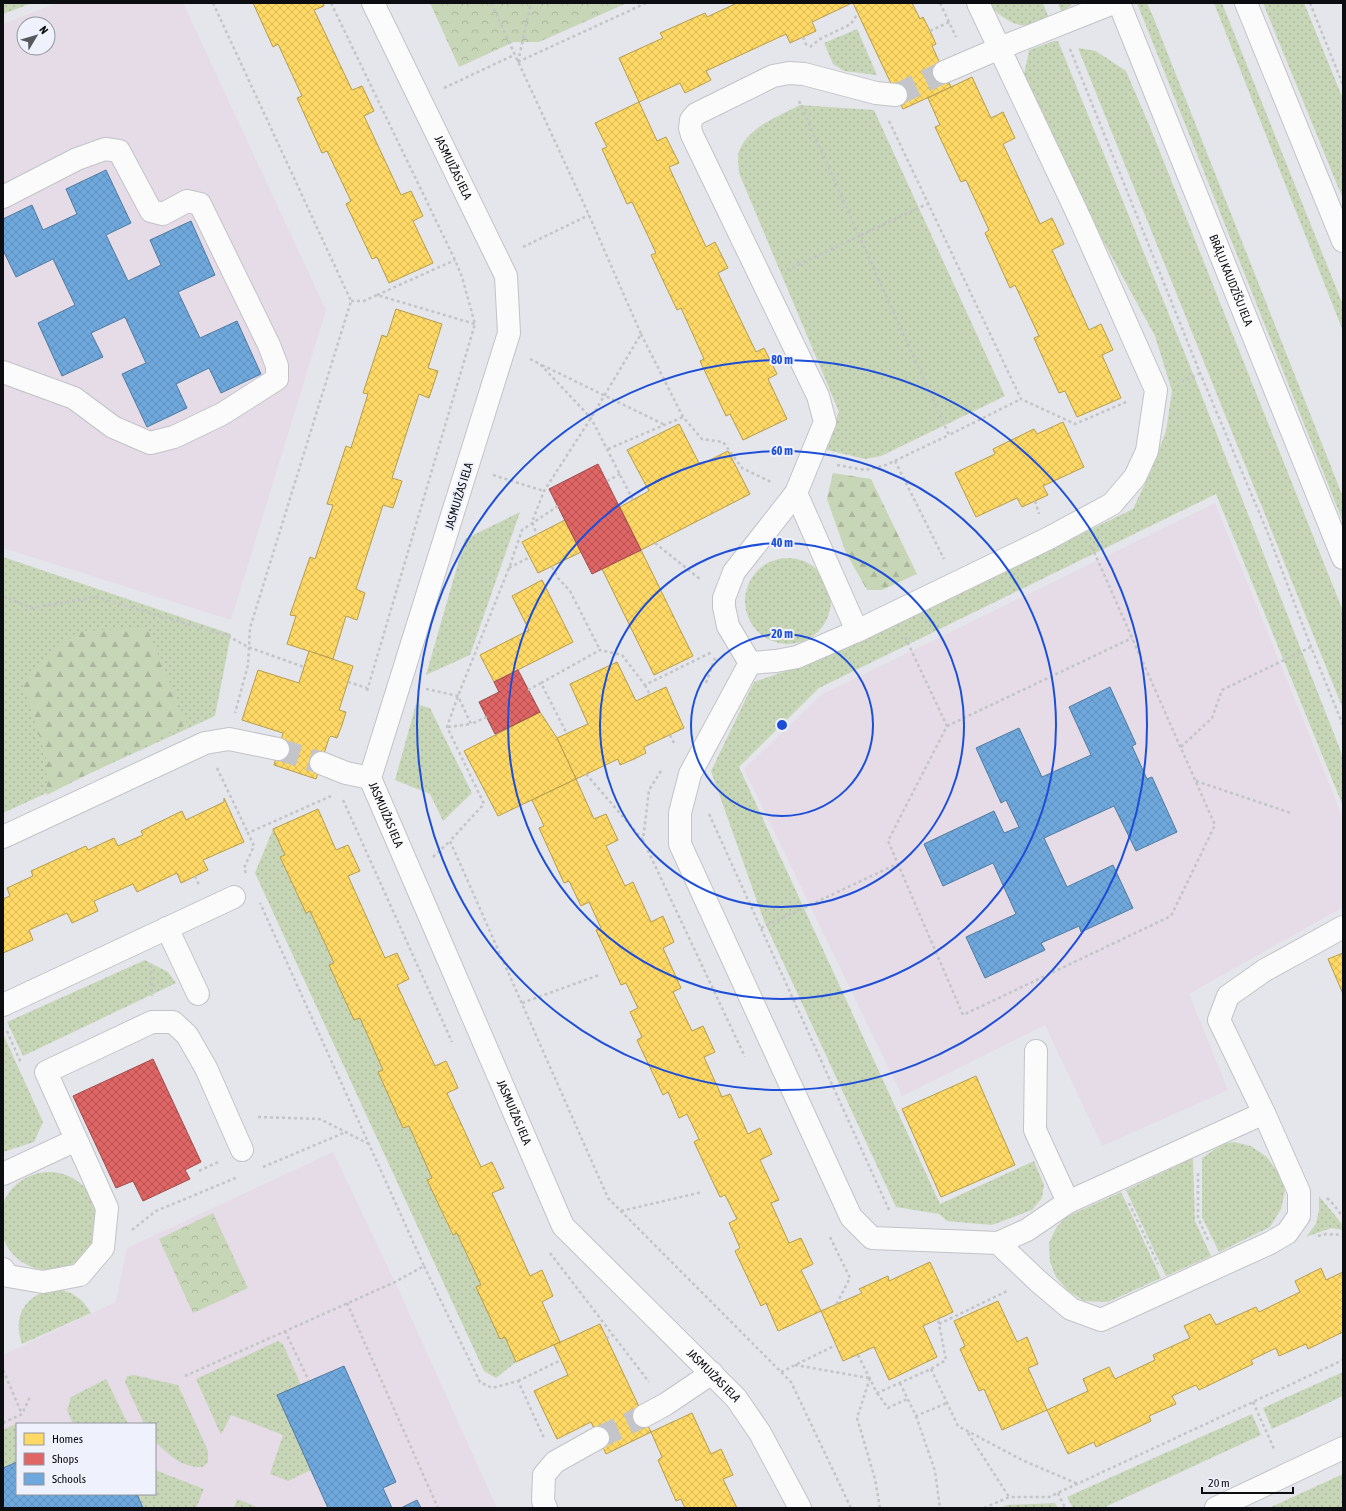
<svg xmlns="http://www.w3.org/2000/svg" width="1346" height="1511" viewBox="0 0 1346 1511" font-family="'Asap Condensed',sans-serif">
	<defs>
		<pattern id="grass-dots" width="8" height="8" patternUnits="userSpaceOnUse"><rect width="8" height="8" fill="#c8d6b8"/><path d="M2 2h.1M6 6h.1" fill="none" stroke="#abb69d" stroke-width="1.8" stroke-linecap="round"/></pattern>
		<pattern id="forest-firs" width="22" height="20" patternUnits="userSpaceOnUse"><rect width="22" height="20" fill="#c8d6b8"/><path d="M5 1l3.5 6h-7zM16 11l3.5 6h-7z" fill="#abb69d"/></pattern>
		<pattern id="park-crowns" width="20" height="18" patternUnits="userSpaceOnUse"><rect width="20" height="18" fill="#c8d6b8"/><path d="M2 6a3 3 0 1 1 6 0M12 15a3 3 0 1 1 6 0" fill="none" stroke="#abb69d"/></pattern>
		<pattern id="homes-cross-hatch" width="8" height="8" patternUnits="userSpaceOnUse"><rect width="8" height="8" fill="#ffd966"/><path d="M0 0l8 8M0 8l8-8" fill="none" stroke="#d9b957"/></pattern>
		<pattern id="shops-cross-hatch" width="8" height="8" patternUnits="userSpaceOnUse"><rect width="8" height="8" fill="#e06666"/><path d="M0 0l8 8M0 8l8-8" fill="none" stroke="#b45253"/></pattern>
		<pattern id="schools-cross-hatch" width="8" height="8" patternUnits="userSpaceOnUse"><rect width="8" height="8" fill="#6fa8dc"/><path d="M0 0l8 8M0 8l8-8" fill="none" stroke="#5f8fbc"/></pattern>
	</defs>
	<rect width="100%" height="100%" fill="#e5e6eb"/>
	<g fill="#e5dce8" fill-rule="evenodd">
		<path d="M57 3H183L326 310 231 620 3 548V24ZM24 24H48V48H24Z"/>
		<path d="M1215 503 1343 818V907L1189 994 1228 1090 1102 1146 1045 1025 902 1096 744 769 821 695Z"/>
		<path d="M333 1152 395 1282 497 1508H3V1355L116 1302 127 1248ZM17 1424H155V1494H17Z"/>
	</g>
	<g fill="url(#grass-dots)">
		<path d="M3 3H32L3 14Z"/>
		<path d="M987 3H1043L1049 18C1042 21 1035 24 1028 25 1013 28 997 13 987 3Z"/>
		<path d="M1058 3H1073L1062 13Z"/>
		<path d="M1137 3H1147L1152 14 1343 497V522Z"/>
		<path d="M1214 3H1222L1343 305V331Z"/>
		<path d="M1263 3H1304L1343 99V199Z"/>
		<path d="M857 29 877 75 844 71 833 64 824 43Z"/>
		<path d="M1054 41H1058L1196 381 1343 757V806L1216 494 819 688 739 767 940 1204 1034 1161 1044 1185 1042 1198 1032 1210 992 1225 947 1221 939 1214 896 1207 764 921 711 771 754 682 824 658 1133 509 1151 471 1166 431 1172 391 1155 336 1102 239 1024 75 1029 50Z"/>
		<path d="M1078 48 1096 51 1126 71 1150 127 1343 611V709Z"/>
		<path d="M800 105 874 110 1005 396 881 456 865 459 823 449 839 412 739 173C739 167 737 157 739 151 749 126 778 117 800 105Z"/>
		<path d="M520 512 470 655 426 675 465 539Z"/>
		<path d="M3 557 231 634 215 716 3 813Z"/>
		<circle cx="788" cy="601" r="43"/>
		<path d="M416 704 430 708 472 793 443 821 430 794 395 780Z"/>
		<path d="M273 829 285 855 280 858 306 913 310 911 334 963 329 965 354 1020 360 1018 383 1070 378 1073 403 1128 409 1126 432 1178 427 1180 452 1235 457 1233 481 1285 476 1287 505 1337 516 1362 496 1378 484 1371 255 873Z"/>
		<path d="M145 960 168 972 176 983 23 1056 7 1022Z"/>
		<path d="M3 1034 43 1122 34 1142 3 1152Z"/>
		<path d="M1234 1142 1251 1146 1267 1157 1280 1176 1285 1191 1281 1209 1270 1227 1219 1252 1202 1217V1158L1223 1144Z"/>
		<path d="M1193 1158 1195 1221 1211 1256 1166 1276 1126 1190Z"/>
		<circle cx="49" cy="1221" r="49"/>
		<path d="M1121 1192 1161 1278 1108 1302 1084 1301 1068 1291 1056 1277 1050 1262 1049 1243 1056 1228 1066 1217Z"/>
		<path d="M1319 1196 1343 1225V1230L1331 1228 1306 1237 1316 1224 1319 1210Z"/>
		<path d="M55 1289C72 1291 82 1298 91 1313L22 1344C12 1315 25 1295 55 1289Z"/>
		<path d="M278 1341 283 1344 301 1385 278 1396 311 1470 288 1481 270 1474 283 1435 231 1415 221 1435 196 1379Z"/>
		<path d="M1343 1372V1396L1272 1429 1263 1408Z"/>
		<path d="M134 1375 178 1385 208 1451V1462L203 1467C181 1468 170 1455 155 1442V1424H144L125 1382 127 1376Z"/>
		<path d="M106 1379 128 1424H73L67 1410 71 1397Z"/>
		<path d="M1252 1414 1261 1435 1103 1508H1073L1067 1497Z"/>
		<path d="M18 1423 21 1424H17V1462L3 1468V1430Z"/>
		<path d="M155 1470 204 1489 196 1508H143L137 1494H155Z"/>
		<path d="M1343 1474V1508H1269Z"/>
		<path d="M237 1499 260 1508H234Z"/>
		<path d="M1055 1503 1058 1508H1000L1007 1505Z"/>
	</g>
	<g fill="url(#forest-firs)">
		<path d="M833 473 871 479 917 574 882 590H867L846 553 827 499Z"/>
		<path d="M147 628 187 724 47 795 46 756 21 680 78 631Z"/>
	</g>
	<g fill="url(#park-crowns)">
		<path d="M430 3H627L539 42H514L459 67Z"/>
		<path d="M213 1213 248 1288 193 1313 159 1239Z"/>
	</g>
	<g fill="url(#homes-cross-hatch)" stroke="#b69c4c">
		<path d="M253 3H323L324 6 314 10 352 90 362 86 374 111 364 116 401 195 411 191 423 216 413 221 433 263 389 283 377 257 372 259 346 204 351 201 327 151 322 153 297 98 302 96 278 44 273 47Z"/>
		<path d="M737 3H852L812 22 816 31 790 43 786 34 706 71 711 80 685 93 680 83 639 102 619 58 663 38 660 33 705 13 707 17Z"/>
		<path d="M853 3H912L920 19 923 17 930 31 936 44 932 46 951 87 903 109Z"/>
		<path d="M972 77 991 118 1003 112 1015 138 1003 144 1040 224 1052 218 1064 244 1052 250 1089 330 1101 324 1113 350 1102 355 1121 398 1077 417 1065 391 1059 393 1034 338 1039 336 1015 285 1010 288 985 233 989 230 966 180 961 182 935 127 940 125 928 98Z"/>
		<path d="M639 102 657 141 666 137 679 163 669 167 706 247 715 242 728 268 718 273 756 352 764 348 777 374 768 379 787 419 743 440 730 414 726 416 700 361 704 359 681 308 677 310 651 255 656 253 632 202 627 204 602 149 607 147 595 123Z"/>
		<path d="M396 309 442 324 428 368 438 371 429 398 419 394 392 478 402 481 393 508 383 505 356 589 365 593 357 620 346 616 333 659 287 644 296 616 290 615 310 557 315 559 333 505 327 504 346 446 351 448 368 394 363 393 382 335 387 337Z"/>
		<path d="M1063 422 1084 467 1043 486 1048 495 1022 507 1017 498 976 517 955 473 995 454 993 449 1034 429 1037 434Z"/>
		<path d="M679 424 700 465 728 451 750 494 641 550 620 507 649 491 627 450Z"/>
		<path d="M565 520 581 552 538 573 522 542Z"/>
		<path d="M641 550 693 656 654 675 602 569Z"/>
		<path d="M542 580 573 642 494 682 480 655 529 630 512 596Z"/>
		<path d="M309 651 353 666 339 710 346 712 342 725 337 738 331 736 329 738 316 779 274 765 283 733 242 720 258 670 299 683Z"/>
		<path d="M617 662 636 701 666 687 684 728 644 747 646 753 634 759 620 765 618 759 576 779 557 738 588 724 570 684Z"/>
		<path d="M540 712 557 738 576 779 498 816 464 751Z"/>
		<path d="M576 779 594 819 606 814 618 840 606 846 625 886 633 882 651 922 663 916 674 942 663 948 681 988 673 992 692 1031 703 1026 715 1052 704 1057 722 1097 730 1094 748 1134 760 1128 772 1154 760 1160 779 1200 771 1203 789 1243 801 1238 813 1264 801 1270 821 1311 778 1331 766 1303 761 1306 735 1251 740 1248 729 1223 737 1219 725 1195 720 1197 694 1142 699 1139 687 1114 679 1118 668 1092 663 1095 637 1040 642 1037 630 1012 638 1008 626 983 621 985 596 930 601 928 589 902 581 906 569 881 564 883 539 828 544 826 532 800Z"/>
		<path d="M224 798 244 842 203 860 208 870 181 883 177 873 137 892 133 884 94 901 98 911 72 923 67 913 29 930 33 940 3 953V899L10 896 7 888 33 876 31 871 86 846 88 850 114 838 118 846 143 835 141 831 182 811 186 820 224 802Z"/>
		<path d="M318 809 336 850 348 845 360 871 348 876 385 958 397 953 409 979 397 985 435 1066 446 1061 452 1074 458 1088 447 1093 481 1167 492 1162 504 1188 492 1193 530 1276 542 1270 553 1296 542 1302 560 1342 516 1362 505 1337 500 1339 476 1287 481 1285 457 1233 453 1235 427 1180 432 1178 409 1126 403 1128 378 1072 383 1070 360 1018 354 1020 329 965 334 963 310 911 306 913 280 857 285 855 273 829Z"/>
		<path d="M1343 953V994L1328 959Z"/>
		<path d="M976 1076 1015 1165 941 1197 902 1109Z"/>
		<path d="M930 1262 953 1312 923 1326 937 1357 889 1380 874 1347 843 1361 821 1311 862 1293 859 1289 888 1276 889 1281Z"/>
		<path d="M1321 1268 1326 1280 1343 1272V1332L1308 1349 1306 1344 1279 1356 1276 1348 1251 1360 1253 1364 1199 1390 1196 1385 1172 1396 1176 1404 1149 1416 1151 1421 1096 1447 1094 1442 1068 1454 1047 1410 1088 1391 1083 1379 1109 1367 1115 1379 1155 1360 1153 1355 1190 1338 1184 1326 1210 1314 1216 1325 1256 1307 1259 1312 1300 1292 1295 1281Z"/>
		<path d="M998 1301 1017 1342 1027 1337 1038 1364 1028 1368 1047 1410 1002 1430 984 1389 979 1391 960 1349 965 1346 954 1321Z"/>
		<path d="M600 1324 651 1432 606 1454 591 1422 557 1439 534 1391 568 1375 554 1345Z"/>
		<path d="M692 1413 711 1454 721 1449 733 1475 723 1479 737 1508H685L681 1499 676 1501 658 1460 662 1457 651 1432Z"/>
	</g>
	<g fill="url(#shops-cross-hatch)" stroke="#a04b4c">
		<path d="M598 464 641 550 592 574 549 489Z"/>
		<path d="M518 670 540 712 495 734 479 702 499 692 494 682Z"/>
		<path d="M153 1059 201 1162 185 1170 190 1179 143 1201 133 1181 116 1188 73 1096Z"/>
	</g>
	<g fill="url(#schools-cross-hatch)" stroke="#517a9f">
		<path d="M106 170 131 223 106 235 128 281 161 265 150 240 191 221 215 275 178 292 200 338 237 321 261 374 221 393 209 368 176 384 187 408 147 427 122 374 146 363 125 317 91 333 103 357 62 376 38 323 75 305 53 259 16 277 3 250V219L32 205 43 230 77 214 66 189Z"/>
		<path d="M1110 687 1136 744 1132 746 1147 779 1152 777 1177 832 1136 851 1114 806 1044 838 1067 887 1113 865 1133 908 1081 932 1079 926 1041 943 1045 950 985 978 966 937 1016 914 993 863 943 886 924 844 994 811 1004 833 1019 827 1006 800 1001 803 976 748 1019 728 1042 777 1091 755 1069 707Z"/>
		<path d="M344 1366 396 1482 383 1488 392 1508H328L277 1395Z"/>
		<path d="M17 1462V1494H137L143 1508H3V1468Z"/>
		<path d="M417 1500 421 1508H401Z"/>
	</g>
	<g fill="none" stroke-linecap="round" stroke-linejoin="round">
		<g stroke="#c4c5ca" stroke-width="22" stroke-dasharray="22 11" stroke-linecap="butt">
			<path d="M896 95 944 72"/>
			<path d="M278 749 321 763"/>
			<path d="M598 1438 644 1416"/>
		</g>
		<defs>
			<g id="minor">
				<path id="s1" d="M373 3 506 276 509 333 370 778 563 1226 736 1398 760 1433 800 1508"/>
				<path id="s2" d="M1119 3 1343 558"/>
				<path d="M1246 3 1343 241"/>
				<path d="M944 72 1000 48 1113 3"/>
				<path d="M896 95 876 93 804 74 789 73 773 76 696 114 691 120 690 128 692 135 818 396 825 422 796 493 734 572 724 598V607L728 626 750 663 690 774 680 813V844L851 1217 872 1238 998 1243 1027 1230 1068 1202 1264 1113 1299 1192V1216L1287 1233 1270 1243 1101 1320 1071 1309 1039 1282 998 1243"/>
				<path d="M3 197 77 159 105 149 119 151 151 211 163 214 187 201 200 204 269 345 277 366V379L222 414 174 437 150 443 113 427 74 398 3 372"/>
				<path d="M796 493 857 631"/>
				<path d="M750 663 776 661 797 657 857 631 1049 538 1112 504 1135 477 1147 451 1156 390 1081 221 978 3"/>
				<path d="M321 763 346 773 370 778"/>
				<path d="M3 837 205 743 229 739 278 749"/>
				<path d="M167 928 198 994"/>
				<path d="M3 1005 234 897"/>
				<path d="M1036 1051 1035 1130 1068 1202"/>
				<path d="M1264 1113 1219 1020 1228 996 1265 970 1343 927"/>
				<path d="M3 1174 76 1140"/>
				<path d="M3 1269 8 1276 43 1282 80 1275 103 1248 107 1208 46 1072 152 1022H173L187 1035 206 1068 242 1150"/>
				<path d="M644 1416 666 1404 712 1373"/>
				<path d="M546 1508 543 1501 544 1475 555 1462 598 1438"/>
				<path d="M1216 1508 1343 1448"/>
			</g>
		</defs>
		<use href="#minor" stroke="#c2c3c7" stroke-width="24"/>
		<g stroke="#c3c4c6" stroke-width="2.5" stroke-dasharray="3 3" stroke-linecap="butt">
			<path d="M213 3 351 301 250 628 248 665 235 713"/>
			<path d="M331 3 455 260 462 277 475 324 367 691"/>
			<path d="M491 3 589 215 641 334 591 418 544 491 532 522 537 535"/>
			<path d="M940 3 956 37"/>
			<path d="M1310 3 1343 85"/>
			<path d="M930 31 949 22"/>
			<path d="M803 37 807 47"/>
			<path d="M810 47 820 39 851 24 858 13"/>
			<path d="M1070 49 1200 373 1267 531 1311 647 1343 725"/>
			<path d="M518 62 646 3"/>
			<path d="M518 62 531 3"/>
			<path d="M444 88 514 55"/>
			<path d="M799 101 859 236 927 204"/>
			<path d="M889 121 1021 399 1075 424 1126 402"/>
			<path d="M523 247 589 215"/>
			<path d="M787 270 859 236 949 435 1021 399"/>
			<path d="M377 295 455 260"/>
			<path d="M351 301H364L377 295 475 324"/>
			<path d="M641 334 683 417 702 439 723 442 742 468 771 482"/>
			<path d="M530 359 540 364 591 418 633 500"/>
			<path d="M542 365 665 425"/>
			<path d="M1181 382 1200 373"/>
			<path d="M608 449 683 417"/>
			<path d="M895 461 944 559"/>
			<path d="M837 465 865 470 886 465 949 435"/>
			<path d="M493 475 544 491"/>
			<path d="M607 481 620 474"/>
			<path d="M1035 501 1039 514"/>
			<path d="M558 506 522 530 509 568 458 696 447 727 484 804 450 841 608 1198 791 1382 851 1508"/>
			<path d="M655 543 701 580"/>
			<path d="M552 567 558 578 570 591 600 650"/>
			<path d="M509 568 530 557"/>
			<path d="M3 596 31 608 96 597 228 636 248 647 304 667"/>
			<path d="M905 637 947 726 888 841 963 1015 1171 916 1215 825 1091 545"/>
			<path d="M348 682 367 688"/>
			<path d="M541 683 600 650 622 655 645 685 712 652"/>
			<path d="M706 683 715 658"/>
			<path d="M645 685 650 695"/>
			<path d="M426 689 458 696 471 724 487 717"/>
			<path d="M528 690 541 683 567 734"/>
			<path d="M947 726 1132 638"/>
			<path d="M448 727 471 724"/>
			<path d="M670 735 675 745"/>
			<path d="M1181 747 1212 718 1222 690 1311 647"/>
			<path d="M217 768 248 833"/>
			<path d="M661 771 649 790 643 840 745 1057"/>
			<path d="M586 774 643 840"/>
			<path d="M1196 781 1291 813"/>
			<path d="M343 800 452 1042"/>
			<path d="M709 814 890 1212"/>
			<path d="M433 857 450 841"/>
			<path d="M246 873 244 868 254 846 248 833 331 796"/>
			<path d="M195 876 199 885"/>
			<path d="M761 928 897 864"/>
			<path d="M151 965 152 996"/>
			<path d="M522 1003 599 975"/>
			<path d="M7 1031 21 1063"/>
			<path d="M258 1117 320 1119 369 1144"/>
			<path d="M263 1167 346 1132"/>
			<path d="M199 1171 218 1162"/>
			<path d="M1198 1173V1218L1209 1242"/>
			<path d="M1327 1198 1334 1205 1343 1217"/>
			<path d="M1129 1203 1158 1264"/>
			<path d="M621 1211 702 1192"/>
			<path d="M132 1230 156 1211 238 1177"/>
			<path d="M1318 1236 1326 1234 1343 1235"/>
			<path d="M830 1237 850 1278 836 1305"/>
			<path d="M550 1253 649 1382"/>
			<path d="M424 1266 480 1382 492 1388 518 1381 544 1438"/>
			<path d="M347 1303 438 1508"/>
			<path d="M939 1324 1009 1290"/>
			<path d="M285 1331 309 1381"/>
			<path d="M606 1338 613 1335"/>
			<path d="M858 1355 877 1393 931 1369 946 1360 938 1319"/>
			<path d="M795 1365 869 1378"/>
			<path d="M931 1369 958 1426 1022 1460 1078 1484"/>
			<path d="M3 1370 22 1414"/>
			<path d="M781 1372 836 1345"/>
			<path d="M185 1376 395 1282 424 1266 260 903"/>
			<path d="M870 1378 857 1418 875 1479 880 1508"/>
			<path d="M518 1381 561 1360"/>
			<path d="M900 1383 916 1416 947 1403"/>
			<path d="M877 1393 888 1408 907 1399"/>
			<path d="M1253 1402 1275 1451"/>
			<path d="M916 1416 935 1471 940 1508"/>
			<path d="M3 1423 22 1414 30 1397"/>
			<path d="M968 1433 1009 1497"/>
			<path d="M1058 1493 1065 1508"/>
			<path d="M984 1508 1009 1497H1049L1343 1360"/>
		</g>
		<use href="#minor" stroke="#fbfbfc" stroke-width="22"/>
	</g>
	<g fill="none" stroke="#1d4ed8" stroke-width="2">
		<circle cx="782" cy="725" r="91"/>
		<circle cx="782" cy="725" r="182"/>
		<circle cx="782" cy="725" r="274"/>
		<circle cx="782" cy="725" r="365"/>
	</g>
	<g text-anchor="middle" stroke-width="4" stroke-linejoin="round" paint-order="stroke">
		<g font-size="12" fill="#0c0d10" stroke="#eff1fc">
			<text dy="4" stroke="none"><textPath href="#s1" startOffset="183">JASMUIŽAS IELA</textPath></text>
			<text dy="4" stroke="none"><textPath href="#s2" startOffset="299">BRĀĻU KAUDZĪŠU IELA</textPath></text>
			<text transform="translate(459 496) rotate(-73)" y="4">JASMUIŽAS IELA</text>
			<text dy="4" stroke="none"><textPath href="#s1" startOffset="867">JASMUIŽAS IELA</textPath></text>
			<text dy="4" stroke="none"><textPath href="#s1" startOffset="1191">JASMUIŽAS IELA</textPath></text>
			<text dy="4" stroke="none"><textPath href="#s1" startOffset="1527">JASMUIŽAS IELA</textPath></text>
		</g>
	</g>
	<circle cx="782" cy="725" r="6" fill="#1d4ed8" stroke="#eff1fc" stroke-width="2"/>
	<g font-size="12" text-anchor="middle" font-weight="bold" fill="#1d4ed8" stroke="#eff1fc" stroke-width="4" stroke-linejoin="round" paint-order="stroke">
		<text x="782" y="364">80 m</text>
		<text x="782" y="455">60 m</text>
		<text x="782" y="547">40 m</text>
		<text x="782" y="638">20 m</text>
	</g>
	<rect width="1346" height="1511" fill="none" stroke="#0c0d10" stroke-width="8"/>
	<rect x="16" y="1423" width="140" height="72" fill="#eff1fc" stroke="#94969e"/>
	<rect x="24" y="1433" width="20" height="12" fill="#ffd966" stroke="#94969e"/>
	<text x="52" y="1443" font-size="12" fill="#0c0d10">Homes</text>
	<rect x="24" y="1453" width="20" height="12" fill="#e06666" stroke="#94969e"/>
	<text x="52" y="1463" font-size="12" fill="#0c0d10">Shops</text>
	<rect x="24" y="1473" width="20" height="12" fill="#6fa8dc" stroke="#94969e"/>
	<text x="52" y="1483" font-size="12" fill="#0c0d10">Schools</text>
	<g transform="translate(36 36) rotate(52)"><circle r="19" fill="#eff1fc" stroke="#94969e"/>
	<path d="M0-3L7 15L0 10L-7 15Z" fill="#58595d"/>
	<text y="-6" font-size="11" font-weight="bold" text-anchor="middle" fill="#0c0d10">N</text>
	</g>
	<path d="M1202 1487v6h91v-6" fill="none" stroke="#0c0d10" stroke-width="2"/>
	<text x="1208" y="1487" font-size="12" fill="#0c0d10" stroke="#eff1fc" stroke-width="3" paint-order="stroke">20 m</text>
</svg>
